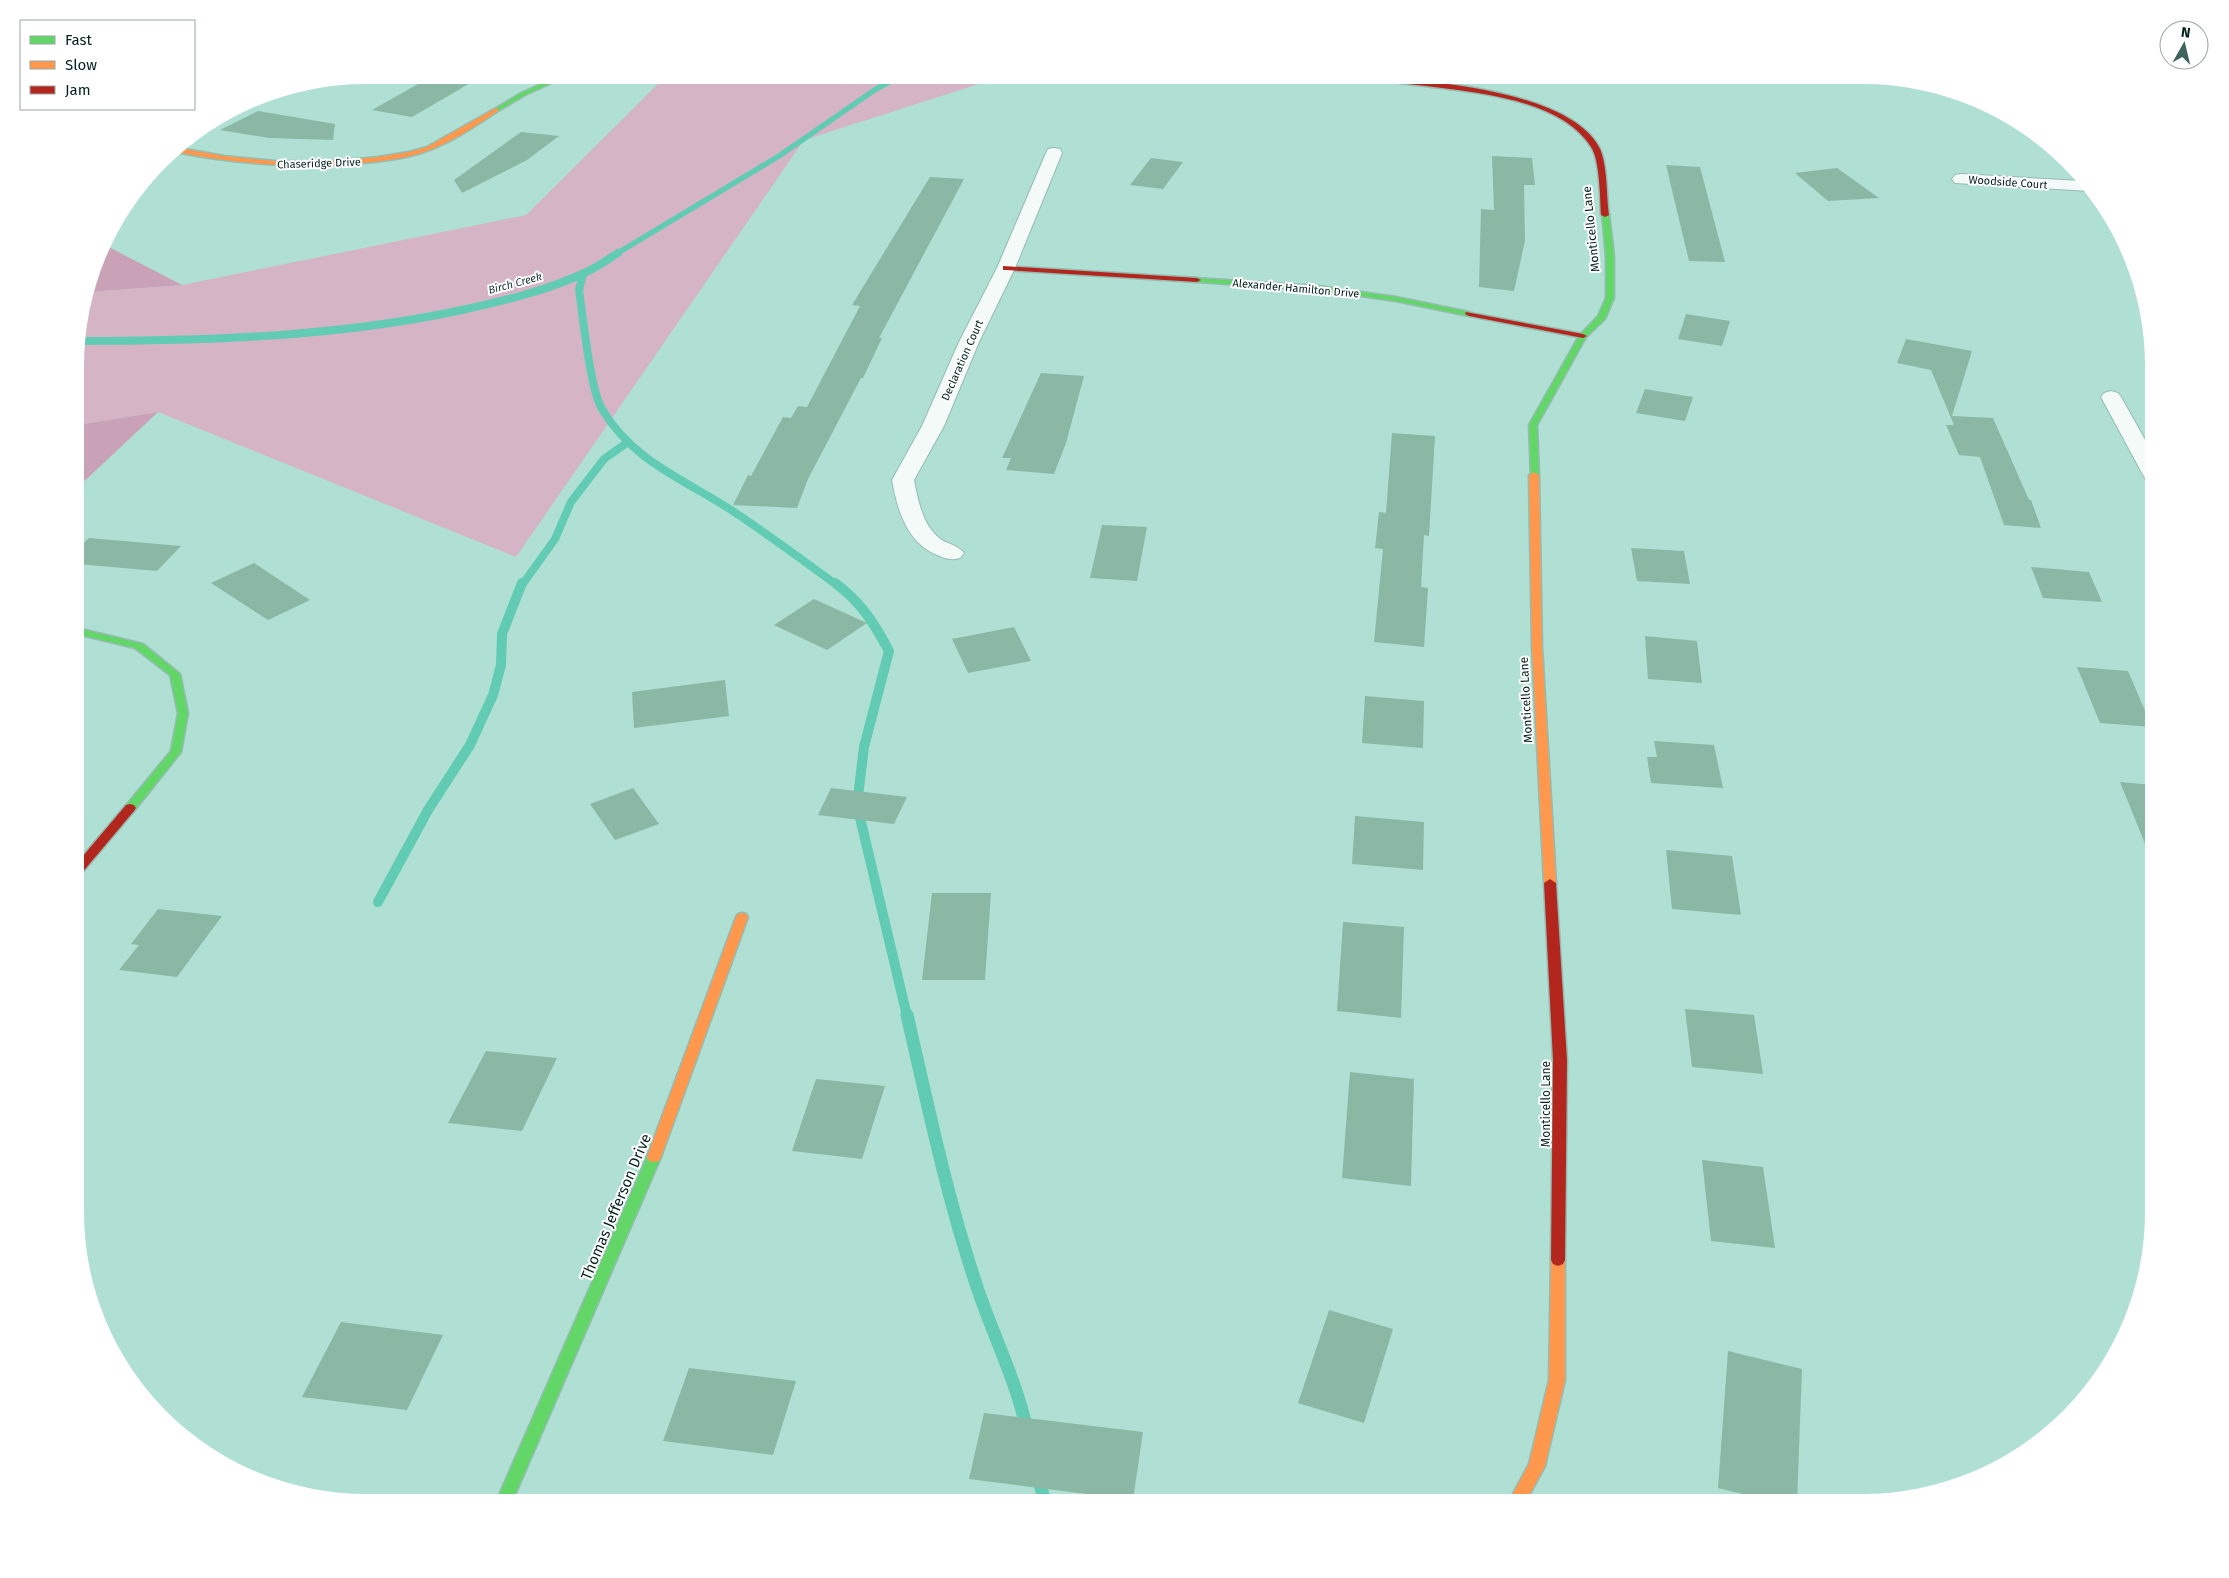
<svg xmlns="http://www.w3.org/2000/svg" width="2229" height="1578" viewBox="0 0 2229 1578" font-family="'Fira Sans',sans-serif">
	<rect width="100%" height="100%" fill="#afe0d3"/>
	<path fill="#d5b5c5" d="M667 75H1007L804 140 516 557 158 412 77 425V328L89 292 182 285 526 215Z"/>
	<g fill="#caa2b7">
		<path d="M103 244 182 285 89 292Z"/>
		<path d="M158 412 77 488V425Z"/>
	</g>
	<g fill="none" stroke-linecap="round" stroke-linejoin="round">
		<path stroke="#62cbb3" stroke-width="5.5" d="M616 254 779 156 876 89 903 75"/>
		<g stroke="#62cbb3" stroke-width="8">
			<path d="M583 274 579 290C583 317 590 389 602 409 632 460 681 478 728 508 765 532 801 559 837 585"/>
			<path d="M77 341C206 341 336 337 462 310 503 301 545 291 582 274 595 269 607 260 618 253"/>
			<path d="M522 585 555 539 571 502 604 459 628 442"/>
		</g>
		<g stroke="#62cbb3" stroke-width="10">
			<path d="M835 583C861 602 874 623 889 651L864 747 857 805 907 1016"/>
			<path d="M378 902 428 810 470 745 493 695 501 665 502 634 522 583"/>
		</g>
		<g stroke="#62cbb3" stroke-width="13">
			<path d="M907 1015C928 1106 947 1198 977 1287 993 1335 1016 1380 1027 1430"/>
			<path d="M1038 1476 1045 1503"/>
		</g>
	</g>
	<g fill="#8ab8a5">
		<path d="M434 75H484L412 117 372 110Z"/>
		<path d="M258 111 335 124 333 140 269 138 220 130Z"/>
		<path d="M521 132 559 136 527 160 462 193 454 180Z"/>
		<path d="M1492 156 1532 158 1535 185H1524L1525 241 1514 291 1479 287 1481 209 1494 210Z"/>
		<path d="M1151 158 1183 162 1163 189 1130 185Z"/>
		<path d="M1666 165 1700 167 1725 262 1689 261Z"/>
		<path d="M1837 168 1879 198 1828 201 1795 173Z"/>
		<path d="M930 177 964 179 879 338H882L863 378H861L808 479 797 508 733 505 748 475 751 476 783 417 791 418 798 406 807 407 860 306 852 305Z"/>
		<path d="M1686 314 1730 321 1722 346 1678 339Z"/>
		<path d="M1906 339 1972 351 1952 416 1993 418 2029 500H2031L2041 528 2004 525 1980 457 1959 455 1946 425H1954L1931 370 1897 363Z"/>
		<path d="M1041 373 1084 376 1066 443 1054 474 1006 470 1011 458H1002Z"/>
		<path d="M1645 389 1693 397 1685 421 1636 413Z"/>
		<path d="M1392 433 1435 436 1429 536 1424 535 1421 587 1428 588 1424 647 1374 642 1383 549 1375 548 1379 512 1386 513Z"/>
		<path d="M1102 525 1147 527 1137 581 1090 578Z"/>
		<path d="M89 538 181 546 157 571 77 564V549Z"/>
		<path d="M1631 548 1684 551 1690 584 1637 581Z"/>
		<path d="M254 563 310 600 268 620 211 583Z"/>
		<path d="M2031 567 2089 572 2102 602 2043 598Z"/>
		<path d="M814 599 867 623 827 650 774 625Z"/>
		<path d="M1014 627 1031 661 968 673 952 639Z"/>
		<path d="M1645 636 1697 641 1702 683 1648 679Z"/>
		<path d="M2077 667 2128 671 2152 727 2100 723Z"/>
		<path d="M725 680 729 716 634 728 632 692Z"/>
		<path d="M1365 696 1424 701 1423 748 1362 743Z"/>
		<path d="M1654 741 1714 745 1723 788 1651 783 1647 757H1657Z"/>
		<path d="M2120 782 2153 785V861H2152Z"/>
		<path d="M633 788 659 824 615 840 590 804Z"/>
		<path d="M831 788 907 797 894 824 818 815Z"/>
		<path d="M1355 816 1424 822 1423 870 1352 864Z"/>
		<path d="M1666 850 1732 856 1741 915 1672 909Z"/>
		<path d="M932 893H991L985 980H922Z"/>
		<path d="M158 909 222 916 177 977 119 970 139 945 131 944Z"/>
		<path d="M1343 922 1404 927 1401 1018 1337 1011Z"/>
		<path d="M1685 1009 1754 1015 1763 1074 1692 1067Z"/>
		<path d="M486 1051 557 1058 522 1131 448 1123Z"/>
		<path d="M1350 1072 1414 1079 1411 1186 1342 1178Z"/>
		<path d="M816 1079 885 1086 862 1159 792 1151Z"/>
		<path d="M1702 1160 1763 1167 1775 1248 1711 1241Z"/>
		<path d="M1329 1310 1393 1329 1364 1423 1298 1403Z"/>
		<path d="M341 1322 443 1335 407 1410 302 1397Z"/>
		<path d="M1728 1351 1802 1369 1797 1503H1779L1718 1488Z"/>
		<path d="M689 1368 796 1381 773 1455 663 1441Z"/>
		<path d="M984 1413 1143 1432 1133 1500 969 1479Z"/>
	</g>
	<g fill="none" stroke-linecap="round" stroke-linejoin="round">
		<defs>
			<g id="street">
				<path d="M1054 148 1060 149 1062 153 1015 268 979 342 944 426 914 480C918 500 922 523 938 537 945 544 957 544 964 553L960 558C950 561 944 558 935 554 906 541 897 508 892 480L922 426 959 342 997 268 1046 153 1048 149Z"/>
				<path d="M1961 174 2081 181 2089 191 1955 183 1952 179 1955 175Z"/>
				<path d="M2111 391 2118 393 2121 397 2153 454V480L2145 478 2142 473 2101 397 2104 393Z"/>
			</g>
			<g id="fast">
				<path d="M561 75H569L525 95 498 111 493 110 521 93Z"/>
				<path d="M1602 213 1609 215 1614 256V298L1605 319 1586 337 1537 425 1539 475 1534 478 1531 477 1529 425 1579 336 1598 316 1606 298V256Z"/>
				<path d="M1194 278 1318 286 1396 297 1469 312 1473 314 1469 316 1396 301 1318 290 1197 282 1193 280Z"/>
				<path d="M77 628 143 644 180 674 188 713 181 752 134 811H126L124 808 171 751 178 713 170 675 135 648 77 634Z"/>
				<path d="M654 1152 659 1153 661 1157 512 1502H496L647 1157 649 1153Z"/>
			</g>
			<g id="slow">
				<path d="M496 108 499 110 498 111C474 127 449 144 421 153 406 158 389 160 373 162 305 169 238 165 171 151L174 147 224 156 275 161 326 162 378 157 409 152 427 147Z"/>
				<path d="M1534 472 1539 475 1542 647 1556 883 1550 887 1544 883 1532 647 1529 475Z"/>
				<path d="M742 913 746 914 748 917 661 1157 659 1161 654 1162 649 1161 647 1157 736 917 738 914Z"/>
				<path d="M1558 1254 1563 1256 1565 1260V1380L1545 1466 1525 1503H1508L1529 1464 1549 1380 1551 1260 1553 1256Z"/>
			</g>
			<g id="jam">
				<path d="M1376 76C1434 82 1568 91 1599 147 1608 164 1606 196 1609 215L1605 217 1601 215C1600 199 1600 160 1591 147 1554 88 1435 91 1374 79V77Z"/>
				<path d="M1003 266 1197 278 1201 280 1197 282 1006 270H1003Z"/>
				<path d="M1466 312 1583 334 1587 336 1583 338 1469 316 1465 314Z"/>
				<path d="M130 804 134 805 136 808 134 811 81 874 77 875V863L126 805Z"/>
				<path d="M1550 879 1556 883 1567 1060 1565 1260 1563 1264 1558 1266 1553 1264 1551 1260 1553 1060 1544 883Z"/>
			</g>
		</defs>
		<use href="#street" stroke="#95bcb2" stroke-width="2"/>
		<use href="#fast" stroke="#95bcb2" stroke-width="3"/>
		<use href="#slow" stroke="#95bcb2" stroke-width="3"/>
		<use href="#jam" stroke="#95bcb2" stroke-width="3"/>
		<use href="#street" fill="#f3faf8" fill-rule="evenodd"/>
		<use href="#fast" fill="#63d668" fill-rule="evenodd"/>
		<use href="#slow" fill="#ff974d" fill-rule="evenodd"/>
		<use href="#jam" fill="#b3261e" fill-rule="evenodd"/>
	</g>
	<g text-anchor="middle" stroke-width="4" stroke-linejoin="round" paint-order="stroke">
		<g font-size="11" fill="#03211a" stroke="#fff">
			<text transform="translate(319 163) rotate(-2)" y="4">Chaseridge Drive</text>
			<text transform="translate(2008 182) rotate(4)" y="4">Woodside Court</text>
			<text transform="translate(1296 288) rotate(5)" y="4">Alexander Hamilton Drive</text>
			<text transform="translate(962 360) rotate(-66)" y="4">Declaration Court</text>
		</g>
		<g font-size="11" font-style="italic" fill="#1b362f" stroke="#fff">
			<text transform="translate(515 283) rotate(-15)" y="4">Birch Creek</text>
		</g>
		<g font-size="12" fill="#03211a" stroke="#fff">
			<text transform="translate(1591 229) rotate(-96)" y="4">Monticello Lane</text>
			<text transform="translate(1526 700) rotate(-93)" y="4">Monticello Lane</text>
			<text transform="translate(1546 1104) rotate(-90)" y="4">Monticello Lane</text>
		</g>
		<g font-size="15" fill="#03211a" stroke="#fff">
			<text transform="translate(616 1207) rotate(-67)" y="5">Thomas Jefferson Drive</text>
		</g>
	</g>
	<path d="M0 0H2229V1578H0ZM366 84H1863A282 282 0 0 1 2145 366V1212A282 282 0 0 1 1863 1494H366A282 282 0 0 1 84 1212V366A282 282 0 0 1 366 84Z" fill="#fff" fill-rule="evenodd"/>
	<rect x="20" y="20" width="175" height="90" fill="#ffffff" stroke="#9aa6a3"/>
	<rect x="30" y="36" width="25" height="8" fill="#63d668" stroke="#9aa6a3"/>
	<text x="65" y="45" font-size="15" fill="#03211a">Fast</text>
	<rect x="30" y="61" width="25" height="8" fill="#ff974d" stroke="#9aa6a3"/>
	<text x="65" y="70" font-size="15" fill="#03211a">Slow</text>
	<rect x="30" y="86" width="25" height="8" fill="#b3261e" stroke="#9aa6a3"/>
	<text x="65" y="95" font-size="15" fill="#03211a">Jam</text>
	<g transform="translate(2184 45) rotate(8)"><circle r="24" fill="#ffffff" stroke="#9aa6a3"/>
	<path d="M0-4L9 19L0 12L-9 19Z" fill="#3f645b"/>
	<text y="-8" font-size="14" font-weight="bold" text-anchor="middle" fill="#03211a">N</text>
	</g>
</svg>
